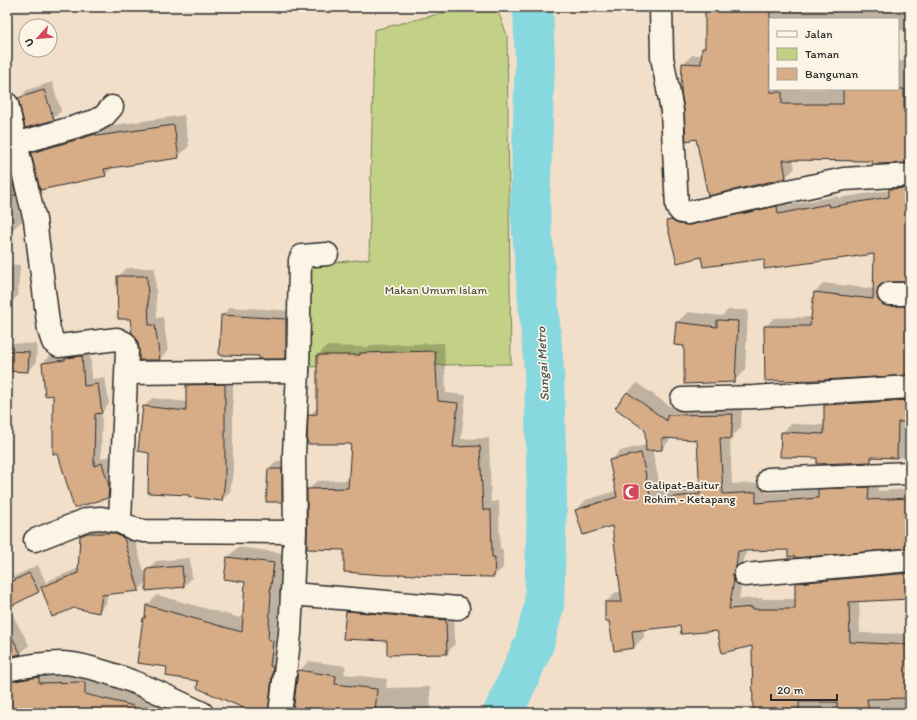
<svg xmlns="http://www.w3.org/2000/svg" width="917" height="720" viewBox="0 0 917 720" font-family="Itim,sans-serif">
	<rect width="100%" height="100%" fill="#f1dfc9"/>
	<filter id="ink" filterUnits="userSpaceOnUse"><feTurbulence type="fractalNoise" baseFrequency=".025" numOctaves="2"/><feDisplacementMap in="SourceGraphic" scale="8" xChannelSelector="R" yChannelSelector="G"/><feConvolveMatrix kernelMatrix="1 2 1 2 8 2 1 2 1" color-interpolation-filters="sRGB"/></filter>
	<g filter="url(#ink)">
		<path fill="#c3d186" stroke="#777e58" d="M467 7H496L507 35 511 364 301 367 307 265 369 259 374 30Z"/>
		<g fill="#0003" fill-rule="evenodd">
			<path d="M706 7H910V31L898 30V19H770V89H898V61H910V162L873 160 793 159 795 168 786 177 683 64 692 55H703V48L706 45Z"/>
			<path d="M52 82 61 111 53 119 19 99 27 90Z"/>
			<path d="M184 115 189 146 178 157 114 166 105 175 32 153 43 142 108 126Z"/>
			<path d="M21 160 18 192 22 221 10 232H7V161Z"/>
			<path d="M910 179V281H886L885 285 910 298V374L765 327 774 318 812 317 815 292 824 283 874 289 875 253 764 258 702 255 668 221 677 212 786 198 787 205 837 196 838 198 890 190 899 180Z"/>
			<path d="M7 264 20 265 18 296 9 304H7Z"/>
			<path d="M126 268H155L157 318 163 317 168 351 159 359 140 348 118 277Z"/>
			<path d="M230 307 294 311V349L285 358 260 355 222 316Z"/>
			<path d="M728 310H748L745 370 734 381 685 345 677 322 688 312 722 316Z"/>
			<path d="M7 343 37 344 36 363 28 371 7 370Z"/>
			<path d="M444 343 446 393 466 395 461 439 489 438 491 502 499 501 500 549H503V568L494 576 401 573 400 574 345 549 308 490 317 481 350 480 352 443 309 415 318 407V355L327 346 368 347 370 345Z"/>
			<path d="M90 349 92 379 105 377 109 404 102 412 101 459 110 456 116 477V489L108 497 54 394 43 363 50 356Z"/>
			<path d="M233 376V471L230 492 222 500 190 494 150 452 144 407 152 398 187 402V385L195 377Z"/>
			<path d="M637 383 674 409 678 405H742L741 428 730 438 732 484 765 483 766 493 820 489 829 480 879 478 878 491 910 489V547L747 550 742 565 744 570 739 599 762 598V599H796V583L806 573 910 563V598L859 600 860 633 910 634V713H752L754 711 753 645 718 629 681 624 643 628 644 637 634 647 610 620H606V602L616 592H622L613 525 576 510 586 500 616 491 610 461 620 451 646 445V430L627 393ZM672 437 698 439 701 485 661 490 652 449H662Z"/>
			<path d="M910 391V458L876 456 871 461 818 457 782 433 791 424 825 425V405L834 396Z"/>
			<path d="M277 461H290V493L282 501 269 469Z"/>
			<path d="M88 528 132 530 147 582V570L156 561 190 558 192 578 184 586 147 590V582L139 590 108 593 106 604 99 611 42 588 38 592 8 606 29 645 21 653 7 657V580L38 565 46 583 50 580 79 568 80 536Z"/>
			<path d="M238 547 283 553 280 582 281 583 278 629 283 630 275 713H257L199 680 168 666 144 619 146 616 147 605 157 595 244 619 246 581 228 557Z"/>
			<path d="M356 603 454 612 455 644 447 653 388 640 347 612Z"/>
			<path d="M309 661 346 666 344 674 387 679 386 688 430 687 431 713H294L299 671Z"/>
			<path d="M52 664 173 693 216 713H8L7 680Z"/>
		</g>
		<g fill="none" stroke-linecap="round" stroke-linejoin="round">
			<path stroke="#87d8df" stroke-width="40" d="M503 713 534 644 544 606 545 573 547 503 544 369 530 208 535 62 533 7"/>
		</g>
		<g fill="#d7ad88" stroke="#2b2b2b">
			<path d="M705 7H770V92H782V104H843V89H904V113H910V163L872 164V161L783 160 786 178 708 196 696 139 686 141 684 110 681 91 682 63 701 64 702 48H705Z"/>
			<path d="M44 90 54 120 25 128 18 98Z"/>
			<path d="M174 125 179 158 104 169 106 176 40 190 31 153 96 134 97 136Z"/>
			<path d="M7 160 16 195 7 197Z"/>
			<path d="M910 188V282H889L883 283 878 287 877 294 878 300 883 305 889 306H910V375L823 380 765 381 764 326H810L814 292 873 299 874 254 764 269V259L703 267 701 257 677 263 666 221 671 220 679 224 690 225 777 206 778 214 828 204 829 207 889 197V189Z"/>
			<path d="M117 276H147L149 325H155L160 360H139V348L137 340 132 333 130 319H118Z"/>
			<path d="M221 315 286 319V359H259V356L219 355Z"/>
			<path d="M717 320 738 321 735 382 684 384V346L674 345 676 322 717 327Z"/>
			<path d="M7 351 29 352 28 372 7 371Z"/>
			<path d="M435 351 438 401 458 403 453 447 480 446 483 510H491L492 557H495L494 577 433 576 400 574V575H385L344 572V550L307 549V489L348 488 351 444H307L308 415 317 414V355H360V353Z"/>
			<path d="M82 356 84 386 98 384 102 413 95 414 94 466 102 463 109 486 108 498 74 508 58 454H53V395L45 396 42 363 65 360V358Z"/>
			<path d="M225 384V480L222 501 189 497V495L148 493 149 453 138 451 143 406 186 411V385Z"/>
			<path d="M627 392 667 421V415L733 414 731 439 720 438 723 494 756 492V503L818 498V489L869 487 868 500 910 498V548L795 558V556L788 557V550L738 551 736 567 734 570 733 576 734 580 729 609 752 607V609H795V583L910 573V599L849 602 850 642 910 645V698L867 699 869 713H838L837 702H799V710H753L752 646 722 653 717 631 681 634 680 626 632 631 634 648 614 651 609 621H605V602H622L612 526 583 535 575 510 617 497 609 460 641 453 651 500 700 494 697 440 662 438V450L646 451 645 430 615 408Z"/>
			<path d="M910 400V422H898L897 458 871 457V462L817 464V458L780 457 781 432 824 434V405Z"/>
			<path d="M268 469H282V502H266Z"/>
			<path d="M87 533H113L124 538 139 591 102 595 99 613 74 608 52 617 41 587 78 573 80 536Z"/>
			<path d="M227 557 274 563 270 592 271 593 268 639 273 641 270 666 273 667 268 713H255L197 688 198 681 166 676 167 667 137 663 143 618H145L146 605 242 632 245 582 224 579Z"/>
			<path d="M182 566 184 587 146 591V569Z"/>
			<path d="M29 573 39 592 7 608V584Z"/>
			<path d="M346 611 446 620 447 654 387 655V641L343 639Z"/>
			<path d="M7 628 21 654 7 657Z"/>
			<path d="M298 670 336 676 335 684 377 689 375 713H293Z"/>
			<path d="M39 677V683L85 682V694L134 706V713H7V682Z"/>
		</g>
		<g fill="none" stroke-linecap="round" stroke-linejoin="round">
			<defs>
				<g id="street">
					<path d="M661 7 662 57 672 111 677 207 681 212 687 213 844 179 910 175"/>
					<path d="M7 104 16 144 7 146"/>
					<path d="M112 107 104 116 95 121 16 144 35 220 49 330 53 342 59 346 117 339 125 343 127 351 120 522 134 529 144 531 295 532"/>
					<path d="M889 294H910"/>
					<path d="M127 373 298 371"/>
					<path d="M682 399 754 397 910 387"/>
					<path d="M769 479 910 473"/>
					<path d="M35 540 88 519 101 518 120 522"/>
					<path d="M745 575 910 560"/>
					<path d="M292 594 458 608"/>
					<path d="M7 670C25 666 43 663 62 663 73 663 84 666 95 669 132 679 167 696 202 713"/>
					<path d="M280 713 290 634 295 532 294 454 298 371 300 260 302 256 327 254"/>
				</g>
			</defs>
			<use href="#street" stroke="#2b2b2b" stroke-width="25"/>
			<use href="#street" stroke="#fcf5e5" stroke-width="22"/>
		</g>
	</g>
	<defs>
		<symbol id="mosque-square" viewBox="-11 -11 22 22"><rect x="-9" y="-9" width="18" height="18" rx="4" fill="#d1495b" stroke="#fcf5e5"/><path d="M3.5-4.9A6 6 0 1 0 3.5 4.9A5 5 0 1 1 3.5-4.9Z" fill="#fff"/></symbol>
	</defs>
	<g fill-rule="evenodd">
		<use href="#mosque-square" x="621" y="482" width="20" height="20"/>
	</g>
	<g text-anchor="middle" stroke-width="3.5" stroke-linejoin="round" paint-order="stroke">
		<g font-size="12" fill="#515442" stroke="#fcf5e5">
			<text x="436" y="294">Makan Umum Islam</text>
		</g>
		<g font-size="12" fill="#2b2b2b" stroke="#fcf5e5" text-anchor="start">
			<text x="644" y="489">Galipat-Baitur<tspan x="644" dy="14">Rohim - Ketapang</tspan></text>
		</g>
		<g font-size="13" font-style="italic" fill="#425658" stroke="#fcf5e5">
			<text transform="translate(542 364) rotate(-93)" y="5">Sungai Metro</text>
		</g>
	</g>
	<rect width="917" height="720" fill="none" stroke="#fcf5e5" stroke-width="24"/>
	<rect x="12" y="12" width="893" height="696" fill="none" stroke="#2b2b2b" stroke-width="1.5" filter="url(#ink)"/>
	<rect x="769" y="18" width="130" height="72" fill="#fcf5e5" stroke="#a8a49b"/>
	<rect x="777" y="31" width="20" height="6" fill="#fcf5e5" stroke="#a8a49b"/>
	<text x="805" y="38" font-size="12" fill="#2b2b2b">Jalan</text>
	<rect x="777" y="48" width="20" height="12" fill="#c3d186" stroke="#a8a49b"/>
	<text x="805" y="58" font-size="12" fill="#2b2b2b">Taman</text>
	<rect x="777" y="68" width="20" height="12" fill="#d7ad88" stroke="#a8a49b"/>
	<text x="805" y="78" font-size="12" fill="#2b2b2b">Bangunan</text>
	<g transform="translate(38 38) rotate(243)"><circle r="19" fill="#fcf5e5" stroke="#a8a49b"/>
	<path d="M0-3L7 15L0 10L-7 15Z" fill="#d1495b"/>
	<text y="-6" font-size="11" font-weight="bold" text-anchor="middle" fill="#2b2b2b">U</text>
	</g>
	<path d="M771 694v6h66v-6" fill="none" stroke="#2b2b2b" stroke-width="2"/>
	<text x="777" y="694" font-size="12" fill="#2b2b2b" stroke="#fcf5e5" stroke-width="3" paint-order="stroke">20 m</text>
</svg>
